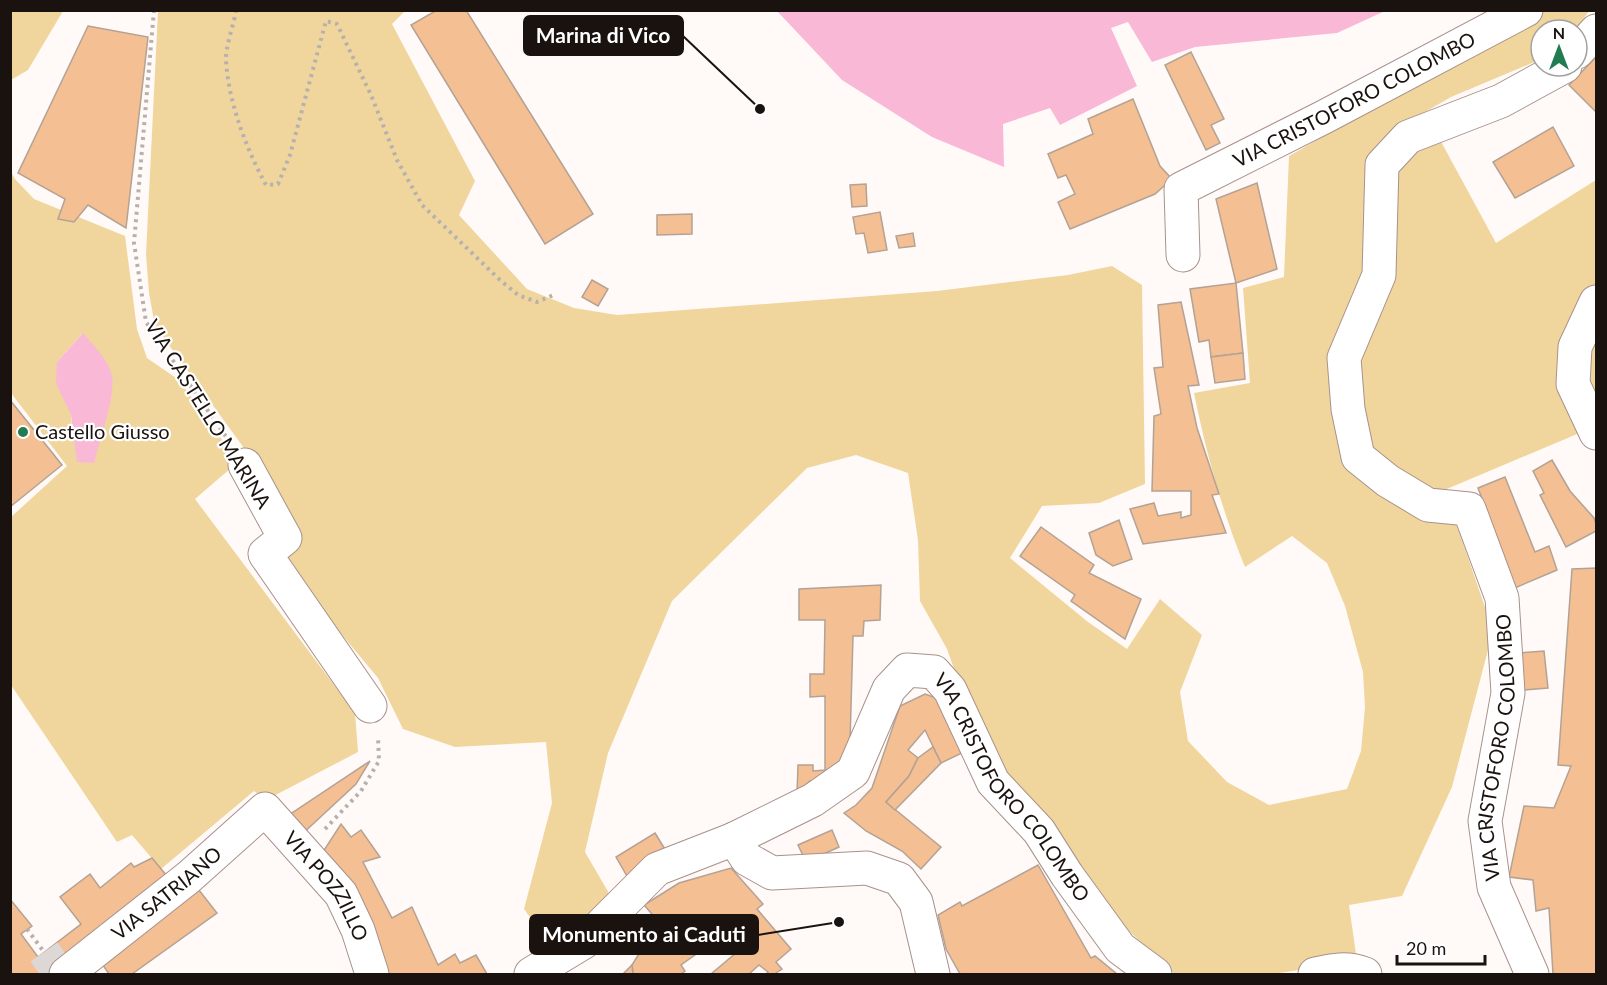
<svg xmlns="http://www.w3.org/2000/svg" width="1607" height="985" viewBox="0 0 1607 985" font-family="Lato,sans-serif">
	<rect width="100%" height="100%" fill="#fffaf8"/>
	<g fill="#f0d69d" fill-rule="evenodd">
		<path d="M11 10 63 11 28 70 11 80Z"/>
		<path d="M158 11H405L392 24 475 181 459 215 527 289 574 308 617 315 937 291 1068 275 1112 266 1142 285 1145 484 1099 503 1042 506 1010 558 1088 622 1127 649 1160 599 1202 635 1180 692 1188 741 1227 782 1269 805 1347 789 1361 751 1365 707 1363 672 1345 606 1327 563 1292 536 1245 567C1222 511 1206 452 1194 393L1250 383 1243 288 1284 277 1289 156 1529 20 1539 11H1589L1576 30H1541V58L1537 61 1451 97 1425 112 1496 243 1596 180V426L1442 491 1460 534 1493 631 1452 787 1402 896 1349 905 1357 961 1273 974H1175L1115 918 981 745 947 649 920 601 918 540 908 473 856 455 807 468 672 601 608 753 585 852 610 895 556 953 524 909 552 803 546 742 455 747 403 729 378 678 277 557 263 474 155 326 149 293 146 254Z"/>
		<path d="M11 172 15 179 34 199 125 236 137 329 147 358 179 380 238 462 195 499 355 713 358 752 266 800 254 791 161 869 132 835 117 842 11 685 10 518 67 466 11 393ZM83 333 73 438 71 415 57 362Z"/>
	</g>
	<g fill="#f9b8d5">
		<path d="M777 11H1385L1337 33 1195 47 1152 62 1128 22 1111 28 1137 86 1060 125 1050 108 1003 124 1004 167 932 137 842 80Z"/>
		<path d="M83 333C93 345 109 360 112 376 116 394 99 443 94 463L77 462 71 415 56 383 57 362Z"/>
	</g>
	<g fill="#f3bf93" stroke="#b4a294" stroke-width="1.5">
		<path d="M437 10H466L593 214 545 244 411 25Z"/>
		<path d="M88 26 148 37 126 228 88 205 74 222 58 219 65 199 18 173Z"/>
		<path d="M1191 52 1224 119 1211 125 1220 143 1206 150 1165 65Z"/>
		<path d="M1596 57V112L1569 85Z"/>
		<path d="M1133 99 1160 166 1172 179 1155 194 1070 229 1058 202 1075 194 1066 175 1058 178 1048 154 1093 134 1088 119Z"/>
		<path d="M1553 127 1574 166 1515 198 1493 162Z"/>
		<path d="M1257 183 1277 269 1236 283 1216 199Z"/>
		<path d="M866 184 867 206 852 207 850 185Z"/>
		<path d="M880 212 887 250 868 253 864 233 856 234 853 217Z"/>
		<path d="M692 214V234L657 235V215Z"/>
		<path d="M913 233 915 246 899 248 896 236Z"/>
		<path d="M592 280 608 289 598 306 582 297Z"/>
		<path d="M1236 283 1243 353 1211 357 1209 340 1199 342 1190 289Z"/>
		<path d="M1181 302 1199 385 1188 386 1197 428 1219 494 1212 495 1226 533 1143 544 1130 509 1154 503 1158 516 1181 512V518L1191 515V491H1152L1154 416 1161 414 1154 368 1163 367 1158 305Z"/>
		<path d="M1243 353 1245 379 1215 383 1211 357Z"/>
		<path d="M10 400 62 465 10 507Z"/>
		<path d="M1552 460 1570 491 1594 518 1596 524V531L1566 547 1540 495 1544 493 1533 471Z"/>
		<path d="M1505 477 1535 552 1549 546 1557 570 1510 590 1500 547 1478 488Z"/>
		<path d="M1119 520 1132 559 1113 566 1096 555 1089 533Z"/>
		<path d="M1041 527 1094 565 1089 573 1141 599 1125 639 1071 601 1075 595 1020 556Z"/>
		<path d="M1596 568V974H1553L1549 908 1536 911 1533 880 1509 877 1524 806 1554 808 1571 766 1558 765 1572 569Z"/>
		<path d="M881 585 880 620 864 621 863 636H853L850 743 842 761 827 780 810 781 797 794 798 765H813V771L825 770V696L810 697V674H824L825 620H799V589Z"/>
		<path d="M1544 651 1548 688 1523 690 1519 653Z"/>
		<path d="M925 694 939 699 962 753 941 763 925 730 908 750 918 758 909 776 886 802 941 847 921 869 902 851 866 831 844 813 856 805 872 788 900 706Z"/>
		<path d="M933 747 941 763 895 810 886 802 909 776 918 758Z"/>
		<path d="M370 761 356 784 299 837 283 819Z"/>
		<path d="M341 824 351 837 361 830 380 857 363 862 392 918 412 907 438 965 455 954 460 963 476 955 487 974H379L319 858Z"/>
		<path d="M832 830 839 847 806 862 798 845Z"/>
		<path d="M655 833 671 859 631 883 616 857Z"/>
		<path d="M152 858 172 882 55 974H10V899L32 926 21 934 38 957 81 924 60 897 90 874 100 888 131 863 134 867Z"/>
		<path d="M1038 865 1091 958 1095 956 1117 974H960L946 949 938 915 960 902 962 906Z"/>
		<path d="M731 868 763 904 757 909 791 949 776 962 782 969 776 973 777 974H766L768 972 759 965 749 974H711L743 947 726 933 681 965 685 971 681 974H633L632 965 647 941 641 932 657 920 644 905 679 883Z"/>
		<path d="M195 885 217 913 132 974H109L98 958Z"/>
		<path d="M632 965 633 974H623Z"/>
	</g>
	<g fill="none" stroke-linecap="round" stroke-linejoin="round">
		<path stroke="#ddd7d5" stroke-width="33" stroke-dasharray="33 16" stroke-linecap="butt" d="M44 952 58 972"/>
		<defs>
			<g id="minor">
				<path d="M1577 52 1596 31"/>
				<path id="s1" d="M1183 255 1181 189 1324 117 1526 10"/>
				<path d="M1596 302 1575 347 1573 384 1596 433"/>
				<path d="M245 465 285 538 265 554 370 706"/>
				<path id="s2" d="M66 974 189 877 265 809 341 894 358 930 372 974"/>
				<path d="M531 974 584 942 657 869 734 839"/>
				<path id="s3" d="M933 974 916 902 899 879 867 868 772 873 747 859 734 839 813 800 853 772 889 689 907 670 934 672 950 690 993 782 1039 831 1067 875 1120 948 1155 974"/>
				<path d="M1315 974C1333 970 1347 967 1365 974"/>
				<path id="s4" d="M1532 974 1494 887 1485 821 1508 693 1502 598 1469 509 1428 505 1388 481 1358 457 1348 409 1344 358 1379 275 1382 165 1408 137 1501 101 1565 66"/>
			</g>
		</defs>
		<use href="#minor" stroke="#a8918a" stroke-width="35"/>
		<g stroke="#b7b1ae" stroke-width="4" stroke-dasharray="3 4.5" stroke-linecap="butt">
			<path d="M154 10 134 243 146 322 229 441"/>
			<path d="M236 10C234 25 225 47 226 61 229 104 246 148 266 185L278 184 290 155 326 21 337 24 371 95 397 160 422 205 500 280 518 295 537 302 556 294"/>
			<path d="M325 829 361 791 379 761 378 736"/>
			<path d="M27 929 44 952"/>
		</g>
		<use href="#minor" stroke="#fff" stroke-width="33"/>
	</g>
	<circle fill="#227c51" stroke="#fff" stroke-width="2" cx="23" cy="432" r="6"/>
	<g text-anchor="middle" stroke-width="4.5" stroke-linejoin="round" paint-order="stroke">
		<g font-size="20" fill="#1a120f" stroke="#fff">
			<text dy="7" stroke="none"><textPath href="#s1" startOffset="261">VIA CRISTOFORO COLOMBO</textPath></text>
			<text transform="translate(208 414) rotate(58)" y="7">VIA CASTELLO MARINA</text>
			<text dy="7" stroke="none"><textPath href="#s4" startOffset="236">VIA CRISTOFORO COLOMBO</textPath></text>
			<text dy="7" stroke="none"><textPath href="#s3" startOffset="705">VIA CRISTOFORO COLOMBO</textPath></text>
			<text dy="7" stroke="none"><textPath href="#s2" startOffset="358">VIA POZZILLO</textPath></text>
			<text dy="7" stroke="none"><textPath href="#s2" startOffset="129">VIA SATRIANO</textPath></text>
		</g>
		<g font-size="20" fill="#1a120f" stroke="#fff" text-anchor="start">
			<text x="35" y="439">Castello Giusso</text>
		</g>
	</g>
	<path fill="none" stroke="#1a120f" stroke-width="2" d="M760 109L683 36M839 922L758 935"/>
	<g fill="#1a120f" stroke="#fff" stroke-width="2">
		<circle cx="760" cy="109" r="6"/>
		<circle cx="839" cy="922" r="6"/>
	</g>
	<g fill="#1a120f" stroke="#1a120f" stroke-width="2">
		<rect x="524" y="16" width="159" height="39" rx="6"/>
		<rect x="530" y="915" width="228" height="39" rx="6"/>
	</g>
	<g font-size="21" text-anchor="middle" font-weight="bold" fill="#fff">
		<text x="603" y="43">Marina di Vico</text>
		<text x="644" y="942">Monumento ai Caduti</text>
	</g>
	<rect width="1607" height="985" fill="none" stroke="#1a120f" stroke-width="24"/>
	<g transform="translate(1559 48)"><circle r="28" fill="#ffffff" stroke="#a3a09f" stroke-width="1.5"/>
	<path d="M0-4.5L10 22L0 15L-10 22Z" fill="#227c51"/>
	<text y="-9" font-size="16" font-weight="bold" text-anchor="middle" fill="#1a120f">N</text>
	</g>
	<path d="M1397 955v9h88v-9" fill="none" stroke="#1a120f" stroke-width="3"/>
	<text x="1406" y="955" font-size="18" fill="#1a120f" stroke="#ffffff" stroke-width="4.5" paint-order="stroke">20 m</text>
</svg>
